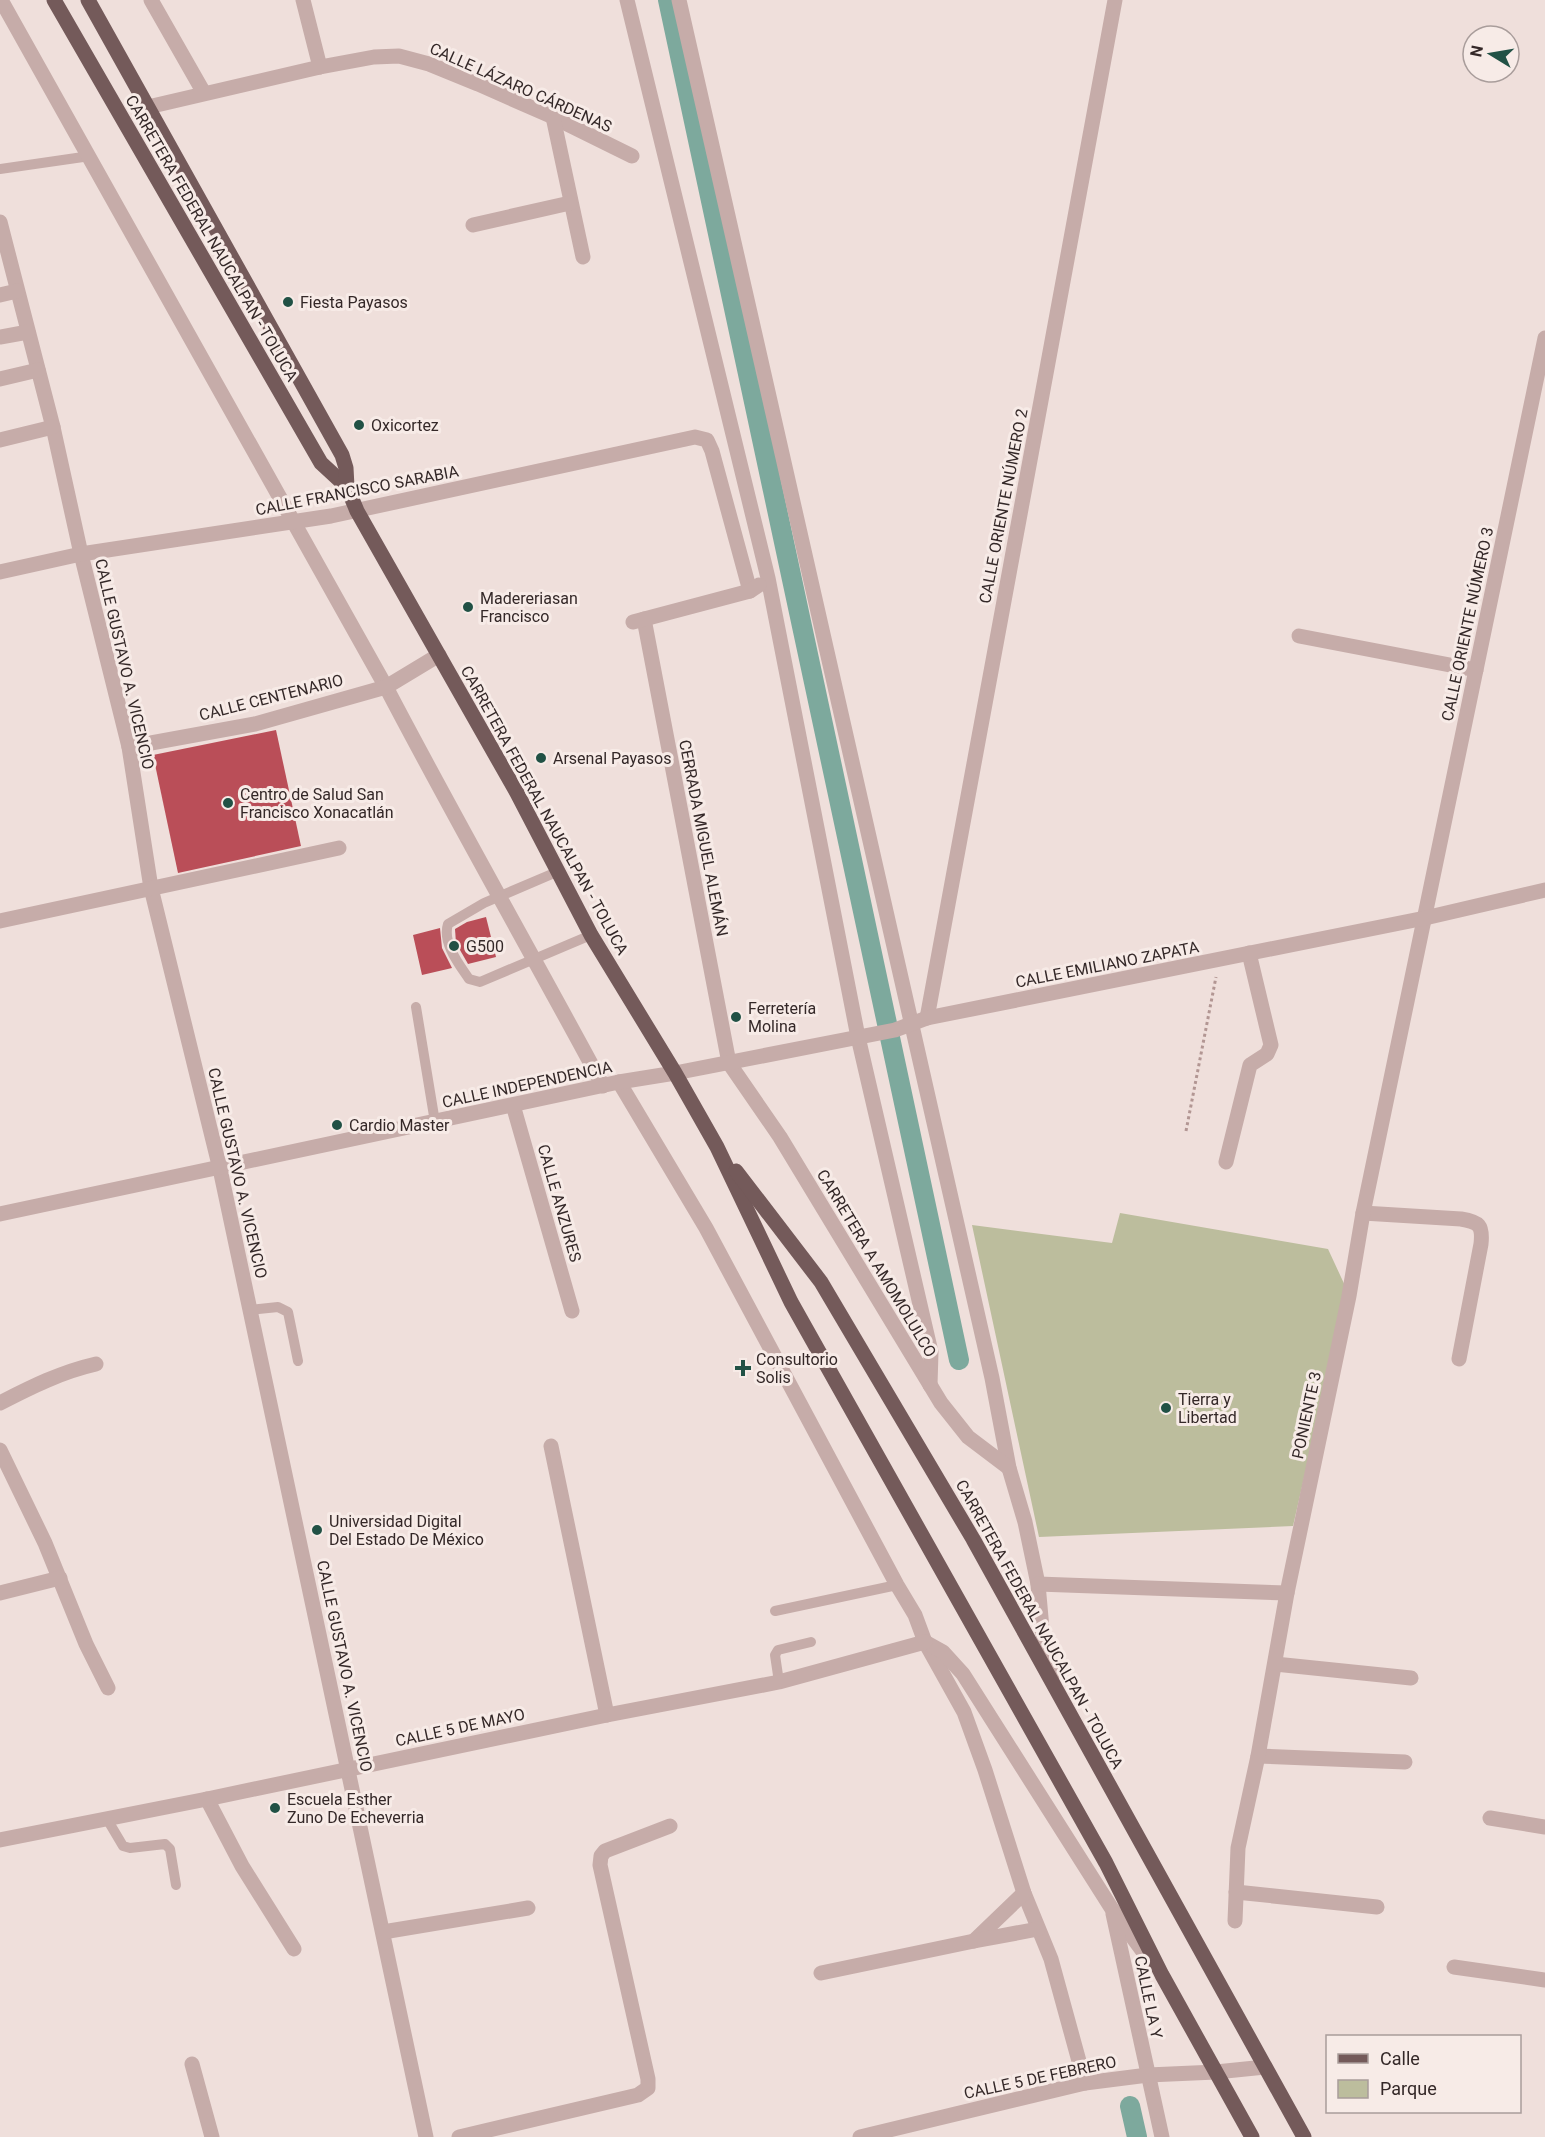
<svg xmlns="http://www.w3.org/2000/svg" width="1545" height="2137" viewBox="0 0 1545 2137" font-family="Roboto,sans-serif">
	<rect width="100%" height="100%" fill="#efdfdb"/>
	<path fill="#bcbd9d" d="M1120 1213 1328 1249 1347 1290 1293 1526 1039 1537 972 1225 1112 1243Z"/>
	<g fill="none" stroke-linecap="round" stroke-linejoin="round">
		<g stroke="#7da99d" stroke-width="20">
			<path d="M668 0 959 1360"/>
			<path d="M1130 2106 1137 2137"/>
		</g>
	</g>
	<g fill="#ba4e58">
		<path d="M276 730 301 846 178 873 153 755Z"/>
		<path d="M486 917 496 957 468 964 456 943 455 929 467 922Z"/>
		<path d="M440 928 442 948 452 968 422 975 413 935Z"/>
	</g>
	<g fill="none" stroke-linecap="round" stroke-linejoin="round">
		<path stroke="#b29693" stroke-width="3" stroke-dasharray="3 3" stroke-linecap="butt" d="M1186 1131 1216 977"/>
		<g stroke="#c6aca9" stroke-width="10">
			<path d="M0 169 90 156"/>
			<path d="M559 871 484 903 448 924C442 943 459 964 469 979L480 982 591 935"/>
			<path d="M416 1007 435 1122"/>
			<path d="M250 1310 278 1307 288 1312 298 1361"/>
			<path d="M775 1611 897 1585"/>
			<path d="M779 1682 775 1655 778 1650 811 1642"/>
			<path d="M107 1819 123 1846 130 1848 165 1844 170 1849 176 1885"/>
		</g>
		<g stroke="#c6aca9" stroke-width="15">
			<path d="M1 0 386 687C456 821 531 952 603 1086"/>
			<path d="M151 0 204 93"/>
			<path d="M303 0 320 67"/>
			<path d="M627 0 768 578 858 1037 931 1352 930 1385"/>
			<path d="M679 0 992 1378 1009 1468 1025 1522 1038 1584 1042 1629 1052 1676"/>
			<path d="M148 107 320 67 374 57 399 56 429 64 478 84 553 117 632 156"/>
			<path d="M553 117 583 257"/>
			<path d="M0 222 53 427 81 554 129 747 151 888 220 1169 426 2137"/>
			<path d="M473 225 570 203"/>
			<path d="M0 295 17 291"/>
			<path d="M0 337 28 332"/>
			<path d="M0 379 38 370"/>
			<path d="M0 440 53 427"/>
			<path d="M0 572 81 554 331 516 695 437 707 440 712 451 750 591"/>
			<path d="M644 619 729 1063 780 1137 941 1403 968 1437 1009 1468"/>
			<path d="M633 622 750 591 759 585"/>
			<path d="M1299 636 1476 670"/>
			<path d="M129 747 255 724 386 687 439 655"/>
			<path d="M0 921 339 848"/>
			<path d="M927 1018 1115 0"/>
			<path d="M619 1082 706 1228 897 1585 915 1615 925 1642 964 1712 985 1770 1024 1893 1051 1959 1085 2083"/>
			<path d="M513 1105 572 1311"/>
			<path d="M1226 1162 1250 1065 1267 1054 1271 1045 1249 953"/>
			<path d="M1363 1213 1461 1219C1479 1222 1483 1225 1481 1244L1459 1359"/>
			<path d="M0 1214 619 1082 675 1073"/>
			<path d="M0 1403C31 1387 61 1372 96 1364"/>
			<path d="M551 1446 607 1715"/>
			<path d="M0 1450 45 1543 86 1644 108 1688"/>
			<path d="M1038 1584 1287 1593"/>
			<path d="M0 1593 60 1578"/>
			<path d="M925 1642 943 1652 963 1674 1112 1909 1150 1961"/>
			<path d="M1275 1664 1411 1678"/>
			<path d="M1258 1756 1405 1762"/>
			<path d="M207 1799 242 1866 294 1949"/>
			<path d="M1490 1818 1545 1827"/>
			<path d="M0 1840 207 1799 607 1715 779 1682 925 1642"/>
			<path d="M1236 1892 1377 1907"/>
			<path d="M1113 1914 1162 2137"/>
			<path d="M1235 1921 1238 1848 1258 1756 1287 1593 1349 1296 1363 1213 1545 338"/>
			<path d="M383 1932 528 1908"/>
			<path d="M974 1941 1024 1893"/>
			<path d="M1454 1967 1545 1980"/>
			<path d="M821 1973 974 1941 1038 1929"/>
			<path d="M192 2064 212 2137"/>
			<path d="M459 2137 638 2095 648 2088V2079L600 1865 601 1856 605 1851 670 1826"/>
			<path d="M860 2137 1085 2083 1148 2075 1216 2072 1265 2067"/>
		</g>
		<path stroke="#c6aca9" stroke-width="15" d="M675 1073 895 1030 927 1018 1425 918 1545 890"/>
		<g stroke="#745a5a" stroke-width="15">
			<path d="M54 0 321 463 347 487"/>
			<path d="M88 0 342 455 346 468 347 487 357 511 517 793 591 935 675 1073 717 1147 791 1302 1106 1863 1162 1975 1252 2137"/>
			<path d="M736 1171 821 1282 973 1539 1304 2137"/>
		</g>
	</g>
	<g fill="#215145" stroke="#f7ebe7" stroke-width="2">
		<circle cx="288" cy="302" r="6"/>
		<circle cx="359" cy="425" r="6"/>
		<circle cx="468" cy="607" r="6"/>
		<circle cx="541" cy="758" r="6"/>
		<circle cx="228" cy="803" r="6"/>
		<circle cx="454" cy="946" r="6"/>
		<circle cx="736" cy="1017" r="6"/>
		<circle cx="337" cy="1125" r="6"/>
		<path d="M740 1359h6v6h6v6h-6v6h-6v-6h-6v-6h6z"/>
		<circle cx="1166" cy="1408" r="6"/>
		<circle cx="317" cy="1530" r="6"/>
		<circle cx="275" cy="1808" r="6"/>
	</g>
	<g text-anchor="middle" stroke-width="6" stroke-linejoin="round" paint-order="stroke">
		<g font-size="16" fill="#342828" stroke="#f7ebe7">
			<text transform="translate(521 87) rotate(24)" y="6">CALLE LÁZARO CÁRDENAS</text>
			<text transform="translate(212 238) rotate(60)" y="6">CARRETERA FEDERAL NAUCALPAN - TOLUCA</text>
			<text transform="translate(357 490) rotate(-11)" y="6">CALLE FRANCISCO SARABIA</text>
			<text transform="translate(1003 506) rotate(-79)" y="6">CALLE ORIENTE NÚMERO 2</text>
			<text transform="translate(1467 624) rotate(-78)" y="6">CALLE ORIENTE NÚMERO 3</text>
			<text transform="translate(125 664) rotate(77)" y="6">CALLE GUSTAVO A. VICENCIO</text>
			<text transform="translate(271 697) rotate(-14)" y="6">CALLE CENTENARIO</text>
			<text transform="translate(545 810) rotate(61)" y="6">CARRETERA FEDERAL NAUCALPAN - TOLUCA</text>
			<text transform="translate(704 838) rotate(79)" y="6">CERRADA MIGUEL ALEMÁN</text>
			<text transform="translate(1107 964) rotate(-11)" y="6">CALLE EMILIANO ZAPATA</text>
			<text transform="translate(527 1084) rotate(-12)" y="6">CALLE INDEPENDENCIA</text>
			<text transform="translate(238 1173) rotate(77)" y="6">CALLE GUSTAVO A. VICENCIO</text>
			<text transform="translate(560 1203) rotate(74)" y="6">CALLE ANZURES</text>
			<text transform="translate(877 1263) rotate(59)" y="6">CARRETERA A AMOMOLULCO</text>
			<text transform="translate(1306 1415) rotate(-78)" y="6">PONIENTE 3</text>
			<text transform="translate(1040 1624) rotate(61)" y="6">CARRETERA FEDERAL NAUCALPAN - TOLUCA</text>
			<text transform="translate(345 1666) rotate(78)" y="6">CALLE GUSTAVO A. VICENCIO</text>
			<text transform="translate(460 1727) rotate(-12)" y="6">CALLE 5 DE MAYO</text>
			<text transform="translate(1149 1997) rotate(78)" y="6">CALLE LA Y</text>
			<text transform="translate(1040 2077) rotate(-12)" y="6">CALLE 5 DE FEBRERO</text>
		</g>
		<g font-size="16" fill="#342828" stroke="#f7ebe7" text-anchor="start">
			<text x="300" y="308">Fiesta Payasos</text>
			<text x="371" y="431">Oxicortez</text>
			<text x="480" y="604">Madereriasan<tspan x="480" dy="18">Francisco</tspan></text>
			<text x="553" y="764">Arsenal Payasos</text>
			<text x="240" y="800">Centro de Salud San<tspan x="240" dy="18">Francisco Xonacatlán</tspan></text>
			<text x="466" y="952">G500</text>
			<text x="748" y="1014">Ferretería<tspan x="748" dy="18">Molina</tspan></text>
			<text x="349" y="1131">Cardio Master</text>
			<text x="756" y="1365">Consultorio<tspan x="756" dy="18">Solis</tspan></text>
			<text x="1178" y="1405">Tierra y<tspan x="1178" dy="18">Libertad</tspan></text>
			<text x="329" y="1527">Universidad Digital<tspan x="329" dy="18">Del Estado De México</tspan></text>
			<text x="287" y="1805">Escuela Esther<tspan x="287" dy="18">Zuno De Echeverria</tspan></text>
		</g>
	</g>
	<rect x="1326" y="2035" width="195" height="78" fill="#f7ebe7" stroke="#a99d9b" stroke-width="1.5"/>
	<rect x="1338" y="2054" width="30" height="9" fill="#745a5a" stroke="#a99d9b" stroke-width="1.5"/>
	<text x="1380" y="2065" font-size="18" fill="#342828">Calle</text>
	<rect x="1338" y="2080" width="30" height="18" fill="#bcbd9d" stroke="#a99d9b" stroke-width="1.5"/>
	<text x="1380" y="2095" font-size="18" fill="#342828">Parque</text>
	<g transform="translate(1491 54) rotate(281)"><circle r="28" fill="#f7ebe7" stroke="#a99d9b" stroke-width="1.5"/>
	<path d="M0-4.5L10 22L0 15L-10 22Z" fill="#215145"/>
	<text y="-9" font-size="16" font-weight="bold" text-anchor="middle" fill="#342828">N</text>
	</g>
</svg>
